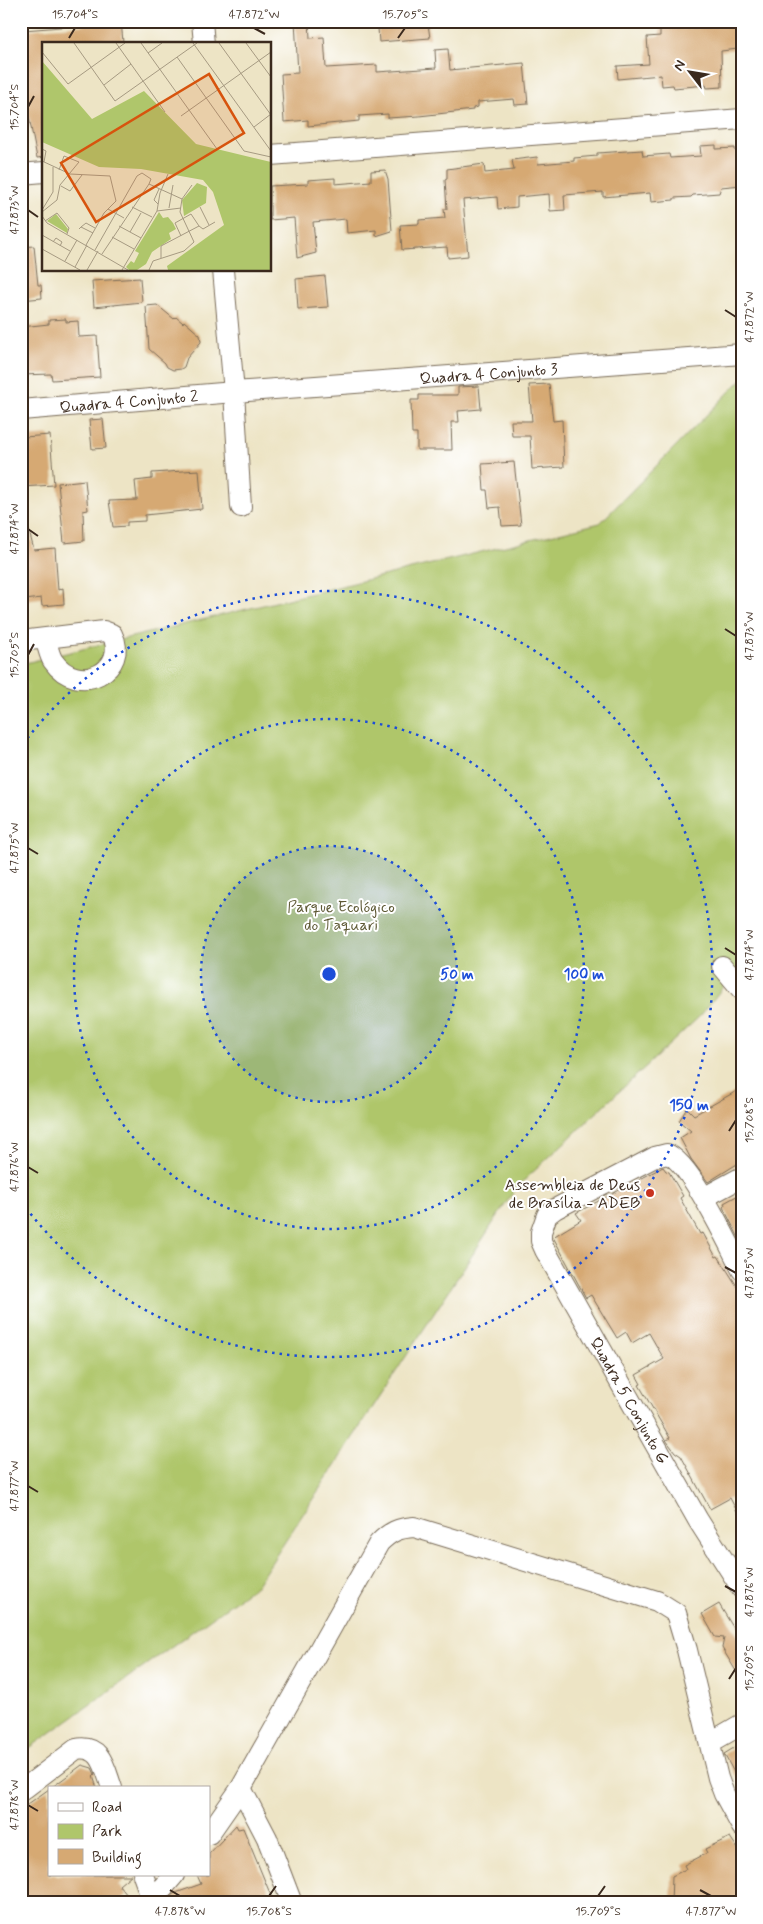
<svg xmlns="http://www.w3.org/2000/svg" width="763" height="1924" viewBox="0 0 763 1924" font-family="Mynerve,sans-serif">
	<rect width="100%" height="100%" fill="#fff"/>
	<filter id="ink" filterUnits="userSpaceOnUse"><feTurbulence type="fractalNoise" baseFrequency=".02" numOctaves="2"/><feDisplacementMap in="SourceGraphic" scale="10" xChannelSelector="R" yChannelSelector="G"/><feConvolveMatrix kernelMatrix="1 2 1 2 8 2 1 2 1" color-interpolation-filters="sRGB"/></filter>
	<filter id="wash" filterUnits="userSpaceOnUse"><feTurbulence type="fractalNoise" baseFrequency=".0096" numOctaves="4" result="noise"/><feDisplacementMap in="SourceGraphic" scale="20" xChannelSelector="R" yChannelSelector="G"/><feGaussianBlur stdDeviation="1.12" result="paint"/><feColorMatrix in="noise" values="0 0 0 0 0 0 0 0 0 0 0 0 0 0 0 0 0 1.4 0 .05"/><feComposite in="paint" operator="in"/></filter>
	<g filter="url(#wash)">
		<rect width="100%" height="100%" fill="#ede4c5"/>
		<path fill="#afc66b" stroke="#757844" d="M742 379V963L701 1015 516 1188 256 1586 21 1754V664L600 523Z"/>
		<g id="blocks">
			<g fill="#d6a973">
				<path d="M85 21H121L123 42 109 44H44V157L37 158 29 117H28L24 71H21V52L26 51 24 30 85 25Z"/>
				<path d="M295 21H309L310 38 324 37 326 68 377 65V72L436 68 435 50 448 49 450 70 524 63 528 104 515 105 514 99 478 102V107L473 108V110L419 116 388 118V114L359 116V121L308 126V120L284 122 281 74 298 73Z"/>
				<path d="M428 24 430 38 379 42 378 28Z"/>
				<path d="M736 24 738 49 721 51 722 87 707 88 706 85 674 88 673 85 662 86 661 75 618 79 617 66 649 64 647 37 660 36V27L681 25V29Z"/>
				<path d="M716 145V149L735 148V151H737L738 164H740L742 185 721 187 719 193 693 195 691 197 674 198V200L651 202 650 193 603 197V192L564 195 565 210 550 211 549 194 517 197V207L498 209 497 197 463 200 468 256 448 258 447 247 402 250 400 225 419 224V220L445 218 444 209H447L445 180 447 179V169L484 164 485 173 514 170 512 160 537 157 538 164 574 161V158L597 156V153L642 150 643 156 669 154 670 158 701 156 700 146Z"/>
				<path d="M385 170 388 179 392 231 376 236V230L347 233 346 219 313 222 316 253 297 258 294 218 270 220V186L308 184V180L335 178V184L371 181V171Z"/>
				<path d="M34 246 38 285H41L42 298 21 300V247Z"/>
				<path d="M325 276 328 307 298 309 296 279Z"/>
				<path d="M140 278 142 302 94 307 92 281Z"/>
				<path d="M157 305 174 319 176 317 183 323 184 321 200 335 201 342 187 358 184 367 181 369 173 370 167 367 165 363 149 349 146 306Z"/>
				<path d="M66 319V322L78 321 79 337 97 336 100 377 52 380 51 374 21 375V327L49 324V320Z"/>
				<path d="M549 384 553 421 562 420 564 467 532 469 530 436H512L511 421H532L529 385Z"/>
				<path d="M479 386 481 409 458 411 459 422H451L452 450H417V434H412L411 400H419V395H458V387Z"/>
				<path d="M103 419 106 448 92 449 89 420Z"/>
				<path d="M50 435 54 485 21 487V441H24V437Z"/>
				<path d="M514 462 521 525 502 526 500 507 489 508 487 490H484L482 464Z"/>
				<path d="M199 470 202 509 145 515V521L127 522V526L113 527 109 501 137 500 135 481 152 479V473Z"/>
				<path d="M85 480 88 510 83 511 84 541 64 543 58 483Z"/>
				<path d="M26 520 34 550 55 548 58 590 63 588 64 604 42 606 41 598 25 600 24 597H21V521Z"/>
				<path d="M742 1088V1161L708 1182 691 1159 680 1138 691 1131 679 1121 687 1108 694 1115Z"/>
				<path d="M663 1167 666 1171 669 1172 683 1196 680 1198 700 1234 703 1233 716 1257 718 1256 742 1294V1521L730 1498 710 1509 681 1456 675 1452 666 1440 670 1438 639 1385 641 1384 636 1375 664 1359 649 1333 632 1343 626 1332 617 1338 591 1295 586 1298 553 1237 581 1220 576 1213Z"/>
				<path d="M742 1193V1236L739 1238 723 1207 725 1205 724 1203Z"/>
				<path d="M719 1604 742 1642V1681L722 1648 724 1638 715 1637 702 1614Z"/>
				<path d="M742 1743V1787L724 1754Z"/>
				<path d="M82 1765 92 1768 95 1774 93 1776 97 1788H51Z"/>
				<path d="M49 1789V1875H131L119 1885 127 1895 117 1903H21V1809Z"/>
				<path d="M236 1825 238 1829 243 1828 274 1903H166L173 1894 201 1884 197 1875H209V1854Z"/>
				<path d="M730 1837 742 1855V1903H671L672 1876 686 1869 684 1865 707 1853 705 1849Z"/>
			</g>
		</g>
	</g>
	<g filter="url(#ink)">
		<use href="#blocks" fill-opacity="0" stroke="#796b58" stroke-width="1"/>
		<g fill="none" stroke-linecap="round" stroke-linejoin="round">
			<defs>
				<g id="minor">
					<path d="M202 21 204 44"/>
					<path d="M270 155 742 119"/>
					<path d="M21 174 44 172"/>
					<path d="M223 270 234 392 241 507"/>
					<path id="s1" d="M21 410 234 392 742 354"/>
					<path d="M21 641 104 631 112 634C130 669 79 698 53 661 49 655 48 646 45 639"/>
					<path d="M722 966 742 990"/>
					<path d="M705 1197 742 1177"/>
					<path id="s2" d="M742 1270C730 1247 690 1161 667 1154L655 1157 555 1209 547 1215 541 1232V1241L545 1250 698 1520 742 1589"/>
					<path d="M711 1742 742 1724"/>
					<path d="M241 1788 267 1838 292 1903"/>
					<path d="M21 1791 76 1749C102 1744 105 1769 112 1788"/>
					<path d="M209 1834 241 1788 379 1543C390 1532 398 1528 414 1527L657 1601 676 1613 687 1650 718 1778 724 1794 742 1827"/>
					<path d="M143 1875 153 1903"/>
					<path d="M150 1903 174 1875"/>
				</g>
			</defs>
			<use href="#minor" stroke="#796b58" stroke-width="22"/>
			<use href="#minor" stroke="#fff" stroke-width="20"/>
		</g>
	</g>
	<path fill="none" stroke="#3b2a1e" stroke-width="2" d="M254 28 265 34M69 38 75 28M398 38 405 28M28 107 34 96M28 210 38 217M725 310 736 317M28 529 38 536M725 629 736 636M28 655 34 644M28 848 38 854M725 948 736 955M729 1131 736 1120M28 1167 38 1173M725 1267 736 1273M28 1486 38 1492M725 1586 736 1592M729 1679 736 1668M28 1805 38 1811M170 1890 180 1896M700 1890 711 1896M269 1896 276 1886M598 1896 605 1886"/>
	<circle cx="329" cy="974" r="128" fill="#1d4ed8" fill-opacity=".12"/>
	<g fill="none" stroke="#1d4ed8" stroke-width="2.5" stroke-dasharray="2.5 5">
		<circle cx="329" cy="974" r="128"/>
		<circle cx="329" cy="974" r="255"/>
		<path d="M23 744A383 383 0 1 1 23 1204"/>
	</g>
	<circle fill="#c8321e" stroke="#fff" stroke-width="2" cx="650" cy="1193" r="5"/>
	<g text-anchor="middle" stroke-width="4" stroke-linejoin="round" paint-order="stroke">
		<g font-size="16" fill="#3b2a1e" stroke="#fff">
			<text dy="6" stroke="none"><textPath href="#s1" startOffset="469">Quadra 4 Conjunto 3</textPath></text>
			<text dy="6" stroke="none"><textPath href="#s1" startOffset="108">Quadra 4 Conjunto 2</textPath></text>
			<text dy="6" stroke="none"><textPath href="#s2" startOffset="484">Quadra 5 Conjunto G</textPath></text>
		</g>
		<g font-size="16" fill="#5e5935" stroke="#fff">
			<text x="341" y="912">Parque Ecológico<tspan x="341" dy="18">do Taquari</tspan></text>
		</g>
		<g font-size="16" fill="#3b2a1e" stroke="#fff" text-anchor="end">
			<text x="640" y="1190">Assembleia de Deus<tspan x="640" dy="18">de Brasília - ADEB</tspan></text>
		</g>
	</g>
	<g transform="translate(42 42)">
		<rect width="229" height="229" fill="#ede4c5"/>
		<path d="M0 19 50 77 102 49 154 102 229 120V228H126L125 224 182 183 171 150 161 138 99 127 57 125 0 100ZM155 141 165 145 164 161 142 174 140 158ZM117 170 121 176 126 175 131 181 134 187 127 191 129 197 110 210 104 222 95 228H87L84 225 89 219 92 221 97 211 93 209ZM14 172 26 187 25 191 5 179Z" fill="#afc66b"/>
		<path fill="none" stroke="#a69a82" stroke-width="1" d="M32 1 73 59 155 1M74 1 123 70M99 1 175 107M151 1 229 109M177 1 229 73M204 1 229 35M0 10 26 42 83 1M106 11 120 1M135 15 202 109 229 115M62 43 89 22M139 74 229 10M212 85 229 72M0 107 4 109 2 120M0 119 28 132 68 134 74 159 62 171 44 203M17 128 22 114 37 120 18 143M107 142 140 157M19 144 28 149 40 133M140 157 150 143M116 162 112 158 117 147M90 165 110 175M158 165 167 183M127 166 131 143M66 167 82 176M0 168 11 150V125M115 169 118 151 126 132M115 169 139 166M0 170 15 158 18 143M0 174 5 181 86 228M3 179 15 171 27 186 25 192M77 184 99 196M157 184 161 187 173 180M39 185 44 181 53 186M37 187 39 185 51 191M88 190 99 171M0 193 28 209M139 194 133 181 149 172 157 184M70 195 92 207M11 200 14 196 20 200 18 204M0 207 38 228M53 208 95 134 100 131 109 137 107 142 60 212M119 216V204L157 184M23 219 35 198M33 225 45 203M45 228 56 209M80 228 115 169M107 228 111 219 142 209 152 200 138 170 140 157"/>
		<path fill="#d7540e" fill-opacity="0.15" stroke="#d7540e" stroke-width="2.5" d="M167 32 202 91 54 180 19 121Z"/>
		<rect width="229" height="229" fill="none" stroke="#3b2a1e" stroke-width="2.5"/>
	</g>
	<circle cx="329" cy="974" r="8" fill="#1d4ed8" stroke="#fff" stroke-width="2.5"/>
	<g font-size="15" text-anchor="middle" font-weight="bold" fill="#1d4ed8" stroke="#fff" stroke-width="4" stroke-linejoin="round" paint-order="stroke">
		<text x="457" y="979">50 m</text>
		<text x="584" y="979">100 m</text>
		<text x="689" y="1110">150 m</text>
	</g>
	<rect width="763" height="1924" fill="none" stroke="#fff" stroke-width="55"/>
	<rect x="48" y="1786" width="162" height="90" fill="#ffffff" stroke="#b1aaa5"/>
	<rect x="58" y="1803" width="25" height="8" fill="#ffffff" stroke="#b1aaa5"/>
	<text x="92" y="1812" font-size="15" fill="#3b2a1e">Road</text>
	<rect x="58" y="1824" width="25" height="15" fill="#afc66b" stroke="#b1aaa5"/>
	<text x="92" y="1836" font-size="15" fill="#3b2a1e">Park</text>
	<rect x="58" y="1849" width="25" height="15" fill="#d6a973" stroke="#b1aaa5"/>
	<text x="92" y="1862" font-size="15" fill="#3b2a1e">Building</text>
	<g transform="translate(690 72) rotate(301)" stroke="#ffffff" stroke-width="4" paint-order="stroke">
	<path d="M0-4L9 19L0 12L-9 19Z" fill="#3b2a1e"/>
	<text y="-8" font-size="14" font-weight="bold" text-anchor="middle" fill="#3b2a1e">N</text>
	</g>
	<rect x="28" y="28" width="708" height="1868" fill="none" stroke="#3b2a1e" stroke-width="2"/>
	<g font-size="12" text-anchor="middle" fill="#3b2a1e">
		<text x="75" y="18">15.704°S</text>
		<text x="254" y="18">47.872°W</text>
		<text x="405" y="18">15.705°S</text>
		<text transform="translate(14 107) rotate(-90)" y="4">15.704°S</text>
		<text transform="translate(14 210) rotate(-90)" y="4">47.873°W</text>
		<text transform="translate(749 317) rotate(-90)" y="4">47.872°W</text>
		<text transform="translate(14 529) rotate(-90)" y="4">47.874°W</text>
		<text transform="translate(749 636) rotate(-90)" y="4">47.873°W</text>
		<text transform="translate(14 655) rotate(-90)" y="4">15.705°S</text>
		<text transform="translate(14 848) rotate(-90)" y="4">47.875°W</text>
		<text transform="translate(749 955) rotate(-90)" y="4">47.874°W</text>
		<text transform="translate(749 1120) rotate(-90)" y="4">15.708°S</text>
		<text transform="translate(14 1167) rotate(-90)" y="4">47.876°W</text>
		<text transform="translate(749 1273) rotate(-90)" y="4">47.875°W</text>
		<text transform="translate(14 1486) rotate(-90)" y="4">47.877°W</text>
		<text transform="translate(749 1592) rotate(-90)" y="4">47.876°W</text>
		<text transform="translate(749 1668) rotate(-90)" y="4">15.709°S</text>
		<text transform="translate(14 1805) rotate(-90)" y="4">47.878°W</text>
		<text x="180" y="1915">47.878°W</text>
		<text x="269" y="1915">15.708°S</text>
		<text x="598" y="1915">15.709°S</text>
		<text x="711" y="1915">47.877°W</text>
	</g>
</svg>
